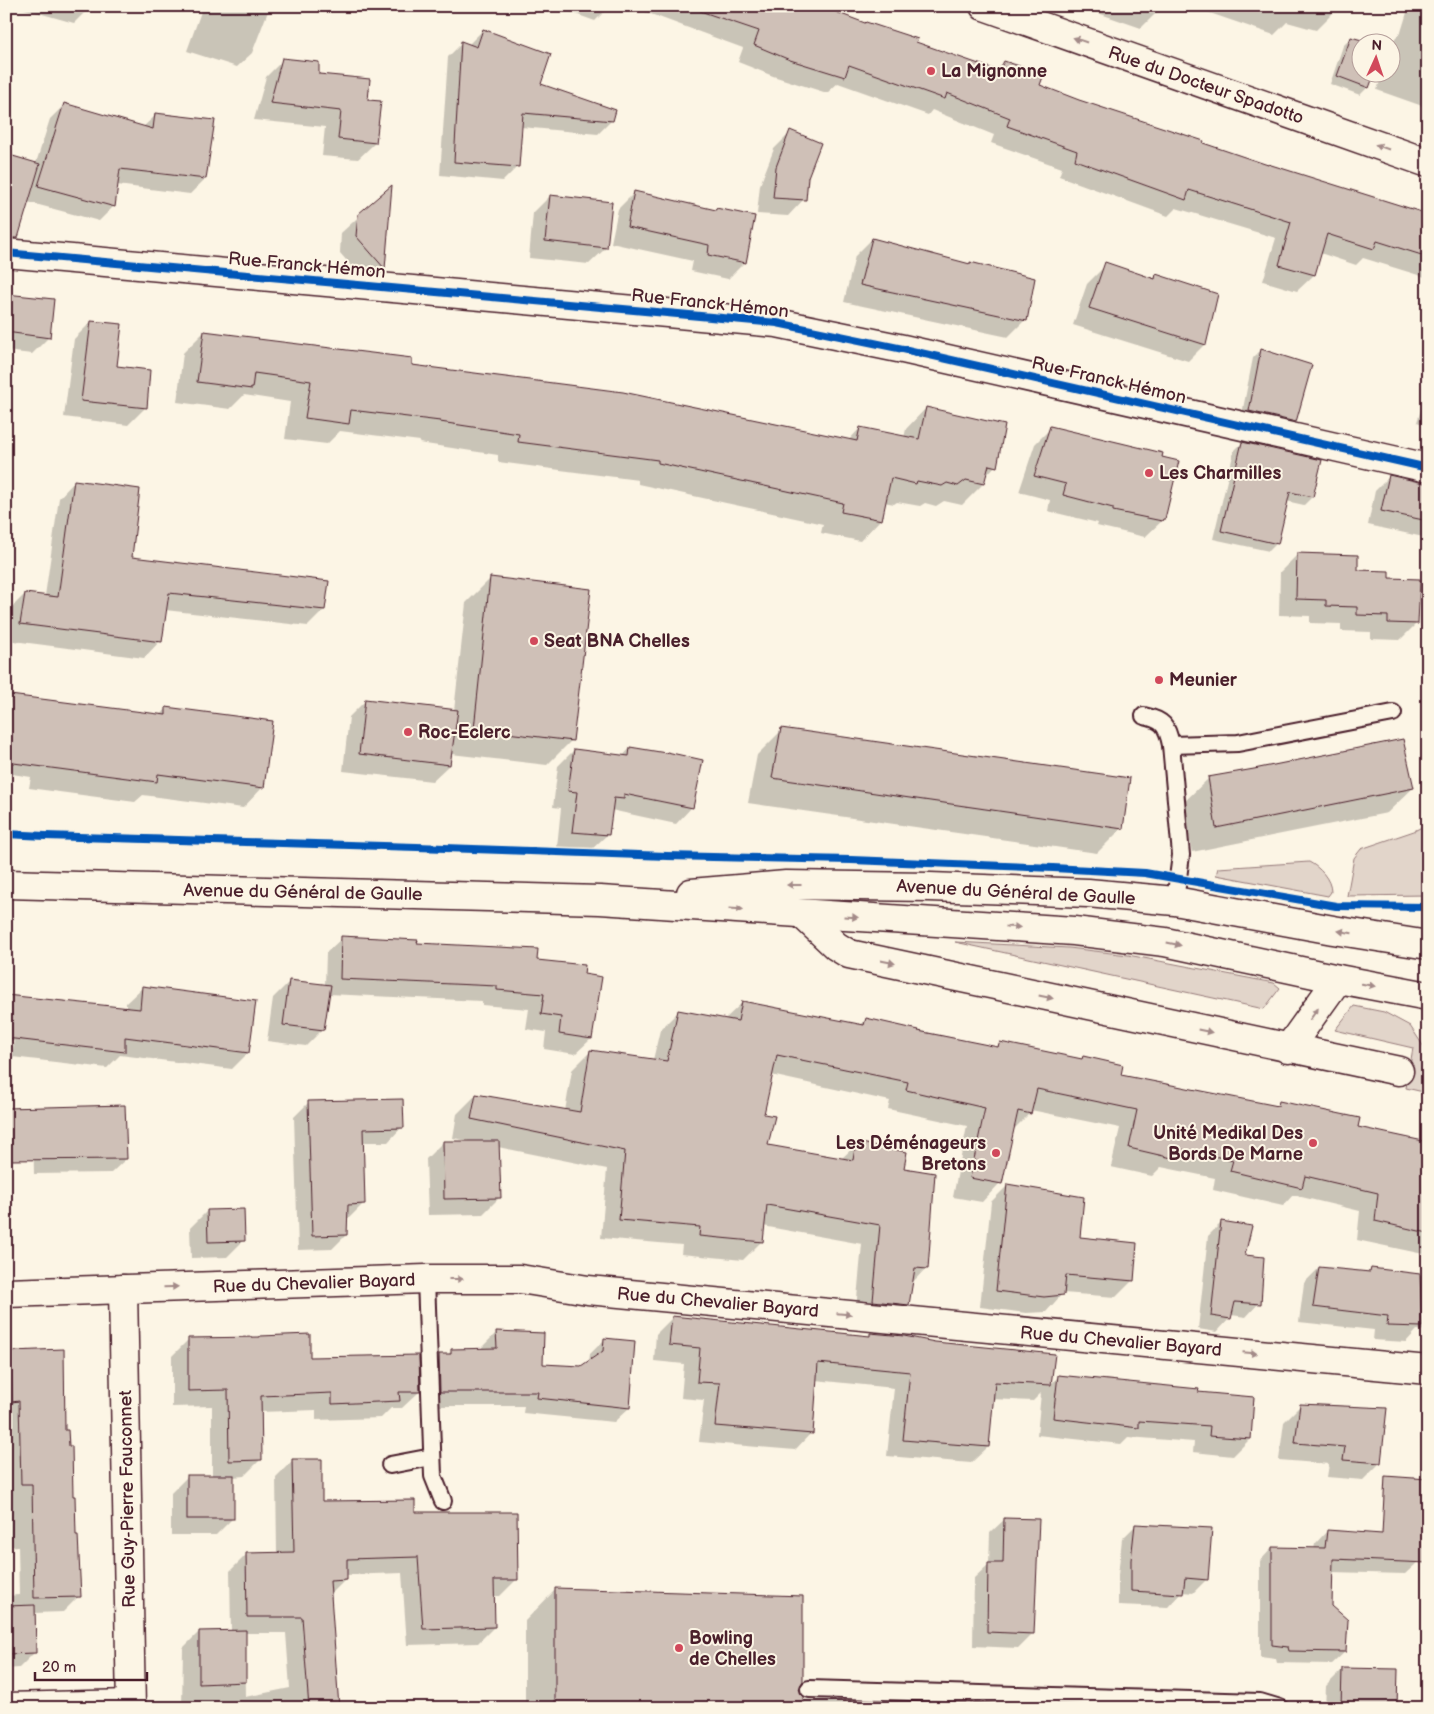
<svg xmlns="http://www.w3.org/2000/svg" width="1434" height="1714" viewBox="0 0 1434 1714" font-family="'Balsamiq Sans',sans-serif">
	<rect width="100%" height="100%" fill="#fcf5e5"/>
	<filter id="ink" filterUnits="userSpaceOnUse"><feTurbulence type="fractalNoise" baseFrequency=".02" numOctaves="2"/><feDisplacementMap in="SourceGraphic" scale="10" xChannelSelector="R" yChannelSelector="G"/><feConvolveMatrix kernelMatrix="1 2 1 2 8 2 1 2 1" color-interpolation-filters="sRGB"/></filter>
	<g filter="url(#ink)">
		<g fill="#e2d5ca" stroke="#967a7a">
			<path d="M1428 824V895L1347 896 1354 858 1361 849 1414 831Z"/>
			<path d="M1309 862C1319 867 1331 879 1331 892L1328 896 1216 875 1218 868Z"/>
			<path d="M955 942 1069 948 1128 955 1274 983 1280 988 1264 1009Z"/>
			<path d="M1354 1006 1384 1012 1410 1026 1428 1053V1093L1406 1088 1413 1048 1335 1030Z"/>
		</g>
		<g fill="#0003" fill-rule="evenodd">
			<path d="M6 6H12L6 27Z"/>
			<path d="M14 6H91L74 23Z"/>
			<path d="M203 6H270L252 53 237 67 187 51Z"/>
			<path d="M572 6H610L595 21 570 12Z"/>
			<path d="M629 6H814L995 71 1004 62 1038 86 1201 144 1428 216V278L1363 258 1356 265 1320 253 1314 275 1297 291 1263 281 1276 238 1176 208 1168 216 1059 176 1062 168 991 143 994 135 932 110 928 115 838 83 827 93 773 76 738 62 743 48Z"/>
			<path d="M1097 6H1159L1157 12 1141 28 1095 12Z"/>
			<path d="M1209 6H1335L1332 14 1316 30 1287 22 1274 35 1207 12Z"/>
			<path d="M1409 6H1428V108L1377 90 1383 72H1392V47L1395 38 1401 32Z"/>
			<path d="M483 30 539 85 612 120 598 134 521 127 517 167 503 181 440 175 448 57 462 43 468 45Z"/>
			<path d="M1351 38 1365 42H1362V72L1368 87 1360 95 1330 84 1343 46Z"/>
			<path d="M283 60 318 75 367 101 375 143 358 159 322 156 325 127 254 120 266 77Z"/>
			<path d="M65 104 143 127 156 115 205 179 190 194 117 185 114 206 99 221 24 201 50 119Z"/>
			<path d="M791 132 806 176 804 199 788 216 757 214 760 185 774 149Z"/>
			<path d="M390 188 383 268 367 284 340 253 341 233Z"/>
			<path d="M635 192 745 262 728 279 691 271 693 261 611 243 618 209Z"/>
			<path d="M550 196 606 248 589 264 529 258 533 213Z"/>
			<path d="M872 239 1025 320 1008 337 844 302 855 256Z"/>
			<path d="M1104 267 1153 279 1156 276 1205 344 1188 361 1073 325 1087 284Z"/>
			<path d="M6 295 49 337 32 354 6 351Z"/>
			<path d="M91 322 115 367 148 371 145 408 128 425 64 417 74 339Z"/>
			<path d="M204 332 848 441 860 428 904 438 906 429 926 408 995 466 985 477 983 484 962 505 944 501 936 506 925 503 920 506 897 502 894 504 884 502 880 520 860 541 821 533 823 524 638 484V480L498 462V455L419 443 420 441 340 431 327 444 285 439 290 402 244 395 230 409 177 402 183 353Z"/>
			<path d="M1261 350 1295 421 1286 430 1241 419 1253 358Z"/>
			<path d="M1428 389V426L1417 422Z"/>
			<path d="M1051 428 1164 519 1145 537 1097 526 1098 523 1048 511 1050 500 1019 492 1035 444Z"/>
			<path d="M1242 443 1312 497 1304 505 1286 501 1277 543 1269 551 1213 539 1234 451Z"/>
			<path d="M1389 477 1428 485V538L1368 525 1375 491Z"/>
			<path d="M75 481 130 558 328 582 324 610 308 626 165 610 160 641 144 658 6 640 9 610 25 594 45 596 59 498Z"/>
			<path d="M1297 555 1388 580 1417 623 1400 640 1371 639V632L1341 631V624L1310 623V616L1279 615 1280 572Z"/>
			<path d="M491 578 572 740 547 765 451 754 449 765 432 781 343 771 349 717 366 700 454 711 466 603Z"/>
			<path d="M11 696 160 716 167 708 263 787 243 808 143 795 135 802 29 788 31 777 6 773V701Z"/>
			<path d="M782 730 1122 828 1097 853 748 803 757 755Z"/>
			<path d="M630 748 692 807 676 824 611 810 608 834 591 850 557 847 561 808 553 807 558 766 574 750 622 757Z"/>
			<path d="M1209 778 1413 788 1387 813 1192 852 1183 803Z"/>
			<path d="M342 938 416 944 536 961 583 975 591 1039 575 1054 544 1049 546 1032 526 1029 529 1009 482 1005V1001L328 994 323 1029 306 1046 267 1041 273 998 290 981 325 985 326 953Z"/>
			<path d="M6 978H8L7 996 126 1009V1003L143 987 248 1053 232 1069 120 1055 107 1068 12 1057 14 1041H6Z"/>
			<path d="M743 1002 860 1026 866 1019 996 1047 1000 1043 1080 1060 1083 1057 1120 1076 1275 1107 1280 1102 1357 1128 1428 1144V1255L1357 1240 1360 1211 1293 1195 1283 1206 1213 1190 1215 1178 1161 1167 1152 1176 1111 1167 1120 1128 1031 1110 1030 1113 1012 1131 1000 1183 982 1202 953 1197 967 1126 888 1109 890 1101 771 1075 763 1115 767 1146 841 1159 857 1144 902 1169 926 1268 911 1284 908 1304 889 1323 855 1320 862 1244 763 1226 762 1241 743 1260 681 1254 682 1245 601 1238 607 1169 498 1147 500 1197 483 1214 428 1215 426 1159 443 1142 469 1141 453 1138 457 1114 476 1095 565 1111 572 1070 591 1051 653 1060 660 1030 678 1012 724 1020Z"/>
			<path d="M309 1102 402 1127 388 1142H362L363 1204 349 1218H346V1235L332 1249 298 1250 294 1117Z"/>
			<path d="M33 1123 126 1159 111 1173 34 1174Z"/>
			<path d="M6 1166H8L9 1212 6 1214Z"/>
			<path d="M1007 1186 1079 1238 1133 1280 1116 1297 1063 1293 1046 1312 1026 1313 980 1307 991 1202Z"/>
			<path d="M207 1211 244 1240 227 1257 191 1258 190 1228Z"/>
			<path d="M1222 1222 1244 1256 1259 1303 1246 1317 1231 1315 1230 1318 1217 1332 1198 1329 1208 1236Z"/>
			<path d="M1319 1268 1368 1273 1371 1270 1428 1276V1331L1417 1330 1406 1342 1373 1340 1374 1330 1299 1322 1304 1283Z"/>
			<path d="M673 1317 868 1337 871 1334 1050 1385 1058 1377 1197 1393 1250 1439 1233 1456 1193 1452 1194 1442 1128 1437 1121 1444 1037 1435 1041 1393 1033 1401 992 1399 988 1447 971 1463 887 1456 894 1388 815 1380 811 1433 795 1450 699 1442 704 1400 681 1398 684 1364 654 1361 656 1334Z"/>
			<path d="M497 1332 542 1365 582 1367 589 1362 590 1354 604 1340 629 1408 614 1422 523 1413 524 1406H426L425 1370 439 1356 447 1355 452 1351 482 1350V1347Z"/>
			<path d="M189 1339 309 1359 419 1392 402 1408H391L381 1418 316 1420V1410L260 1412 261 1459 244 1476 233 1477V1518L216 1535H171V1493L188 1476H212V1406L172 1407V1356Z"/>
			<path d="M62 1350 64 1431 79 1596 63 1612 34 1613 35 1652 19 1668 6 1669V1596L19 1595 18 1546 6 1547V1352Z"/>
			<path d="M1301 1405 1380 1463 1363 1480 1327 1477 1329 1464 1279 1460 1284 1422Z"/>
			<path d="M1428 1437V1497H1418L1425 1440Z"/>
			<path d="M293 1460 321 1502 414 1513 517 1579 500 1596H493L494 1627 478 1643 407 1645 402 1573 345 1575V1580L330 1595 337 1708H182L183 1648 199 1632H231L230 1571 247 1554 277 1553 276 1477ZM244 1633H286L290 1688 245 1697Z"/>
			<path d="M1005 1519 1033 1633 1018 1648 973 1646 974 1578 989 1564 990 1533Z"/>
			<path d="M1135 1526 1207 1579 1193 1593 1182 1592 1168 1607 1118 1605V1575L1122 1539Z"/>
			<path d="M1327 1531 1418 1562 1405 1574 1331 1572V1607L1345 1652 1332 1664 1277 1663 1276 1659 1260 1657V1561L1272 1548 1314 1549 1315 1544Z"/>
			<path d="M556 1589 798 1688 802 1700 855 1702V1708H525V1621Z"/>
			<path d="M1343 1669 1395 1708H1325L1326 1686Z"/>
		</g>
		<g fill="#cfc0b7" stroke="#4a1f2b">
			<path d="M700 6H820L865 23 866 22 918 39 916 42 999 71 1004 61 1044 74 1040 85 1079 100 1204 141 1203 143 1268 165V164L1428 214V257L1377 241 1374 249 1327 234 1315 275 1279 265 1291 222 1189 190 1186 200 1075 160 1077 151 1007 126 1010 118 947 93 945 99 849 65 845 77 790 60 754 45 759 31 700 11Z"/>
			<path d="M483 29 551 54 541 84 616 110 613 121 523 113 519 167 454 162 461 41 477 47Z"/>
			<path d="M1351 37 1369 42H1362V72H1375L1369 88 1337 76Z"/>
			<path d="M282 58 319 62V74L370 79 368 100 381 101 376 143 338 139 341 111 270 103Z"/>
			<path d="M64 103 153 129 155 113 215 120 206 179 120 169 115 207 38 186Z"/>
			<path d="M790 130 821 143 808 177 806 200 773 198 776 167Z"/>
			<path d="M6 154 40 164 18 238H6Z"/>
			<path d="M392 185 385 269 356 236 358 214Z"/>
			<path d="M634 191 716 210V208L755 216 746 263 708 255 709 245 627 227Z"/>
			<path d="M550 195 612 202 607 248 545 241Z"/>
			<path d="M872 238 970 264V262L1035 278 1027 321 860 285Z"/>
			<path d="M1105 262 1155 279 1156 274 1218 294 1206 345 1089 308Z"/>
			<path d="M6 294 54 299 50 338 6 332Z"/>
			<path d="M91 321 122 324 117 366 150 370 147 408 81 401Z"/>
			<path d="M204 331 259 338 258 339 412 358V365L623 392 857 441 860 427 919 439 926 407 1005 425 997 467 989 465 984 484 966 480 958 486 947 483 942 486 917 481 916 484 891 478 882 520 841 512 843 503 658 463V460L518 442 519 434 440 422V421L351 410 349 424 305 418 311 381 254 373 252 389 197 382Z"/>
			<path d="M1261 349 1312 365 1296 422 1249 411Z"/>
			<path d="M1050 426 1163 453 1162 457 1179 461 1165 519H1163L1162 521 1113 511V508L1063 495 1066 484 1034 476Z"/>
			<path d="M1242 442 1322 460 1313 497 1290 492 1278 544 1221 531Z"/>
			<path d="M1389 475 1428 484V521L1381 511Z"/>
			<path d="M74 480 140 489 132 557 329 581 325 610 169 593 162 642 20 624 25 593 58 597Z"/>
			<path d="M1297 553 1358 555V570L1389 571V578L1420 579 1418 624 1388 623V616L1357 615V607L1326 606V600L1296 599Z"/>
			<path d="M490 577 591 589 573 741 474 729Z"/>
			<path d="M10 695 166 715V707L273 721 264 788 158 774 157 782 6 762V722Z"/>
			<path d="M365 699 458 710 450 765 359 754Z"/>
			<path d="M781 728 1130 778 1123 829 772 778Z"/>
			<path d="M1403 739 1414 788 1216 828 1208 777 1254 769Z"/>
			<path d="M630 747 666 753 667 752 703 760 693 808 624 794V799L614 798 609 835 572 832 577 792 568 791 574 749 629 756Z"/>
			<path d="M341 936 418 940 417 943 538 949 537 960 585 965 584 974 602 977 592 1039 559 1034 561 1017 541 1014 544 994 497 990V986L340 979Z"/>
			<path d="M289 980 331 985 324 1030 283 1025Z"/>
			<path d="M142 986 256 1001 249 1053 125 1037V1052L6 1038V995L140 1009Z"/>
			<path d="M742 1001 864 1025 866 1018 919 1030 918 1031 998 1047 1000 1042 1082 1059 1083 1056 1123 1065 1121 1075 1278 1106 1279 1101 1360 1118 1358 1127 1428 1142V1233L1375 1221 1378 1193 1305 1176 1302 1188 1230 1171 1233 1160 1174 1148 1172 1158 1129 1148 1137 1110 1037 1089 1031 1114 1018 1111 1002 1184 970 1178 985 1108 906 1090 908 1082 777 1055 764 1114 775 1116 768 1145 853 1160 856 1142 907 1152 904 1168 935 1173 928 1269 915 1268 909 1305 873 1301 880 1225 767 1205 763 1242 699 1236 700 1227 619 1220 625 1151 471 1119 476 1094 580 1112 590 1050 667 1061 678 1010 738 1021Z"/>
			<path d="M403 1099 404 1128 363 1129 365 1204 348 1205 347 1235 312 1236 308 1101Z"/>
			<path d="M125 1105 127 1159 6 1160V1108Z"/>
			<path d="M443 1141H499L501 1198 444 1199Z"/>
			<path d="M1007 1184 1084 1197 1080 1237 1137 1243 1134 1281 1066 1275 1064 1295 1044 1297 996 1291Z"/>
			<path d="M244 1209 245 1241 208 1242 207 1210Z"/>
			<path d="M1221 1221 1252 1226 1245 1255 1264 1257 1261 1304 1235 1302 1231 1319 1211 1316Z"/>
			<path d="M1319 1267 1370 1272 1371 1268 1420 1274 1422 1327 1387 1326 1388 1316 1313 1307Z"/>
			<path d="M672 1316 870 1336V1333L904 1336 935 1342 1055 1354 1051 1385 995 1382 989 1447 903 1440 910 1372 818 1363 813 1434 715 1426 720 1383 697 1382 700 1348 669 1345Z"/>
			<path d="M496 1331 544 1333 543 1364 581 1366 603 1351 604 1338 635 1341 630 1408 537 1398 538 1392H440L439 1354H451V1349L497 1348Z"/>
			<path d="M310 1334V1357L419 1355 420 1392H399L400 1401 332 1404V1393L261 1396 262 1460 229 1461 228 1390 188 1391V1338L260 1337V1336Z"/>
			<path d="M64 1349 65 1430H68L69 1446H72L73 1496H75L76 1535H78L81 1597 34 1598 32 1484H21L19 1401 12 1402 11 1351Z"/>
			<path d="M1058 1375 1199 1389 1198 1392 1254 1397 1251 1439 1209 1436 1210 1426 1139 1421V1428L1053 1418Z"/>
			<path d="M1300 1404 1387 1408 1381 1463 1343 1460 1345 1447 1295 1443Z"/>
			<path d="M292 1459H322V1501L415 1500V1512H517L518 1580H494L495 1627 423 1629 418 1557 347 1559V1580L330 1581 339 1708H309L302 1617H247L246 1553 294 1552Z"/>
			<rect x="187" y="1475" width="47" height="44"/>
			<path d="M1385 1476 1428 1479V1563L1333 1559 1332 1606 1348 1620 1346 1652 1289 1651 1288 1647 1272 1645V1547L1325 1548 1327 1530 1382 1534Z"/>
			<path d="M1004 1518 1039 1519 1034 1634 987 1632 988 1563H1003Z"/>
			<path d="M1135 1524 1212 1528 1208 1580 1185 1578 1183 1594 1131 1591V1560Z"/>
			<path d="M555 1588 803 1596V1681L799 1689 803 1697V1708H555Z"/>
			<path d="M35 1605 36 1653 6 1654V1606Z"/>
			<path d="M246 1630V1682L199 1684V1631Z"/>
			<path d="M1342 1668 1398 1669 1397 1708H1341Z"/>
		</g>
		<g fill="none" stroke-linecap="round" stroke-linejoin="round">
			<defs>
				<g id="lane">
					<path d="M1144 716C1163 720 1167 725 1171 745L1238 743 1393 713"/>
					<path d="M1171 745 1181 855 1175 901"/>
					<path d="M426 1279 433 1476 443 1501"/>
					<path d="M390 1465 432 1457"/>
					<path d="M809 1689 1260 1702 1280 1708"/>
				</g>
				<g id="street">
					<path d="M984 6 1428 163"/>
					<path d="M6 253 777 323 903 349 1428 468"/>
					<path d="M802 914 836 946 849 954 1399 1071"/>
					<path d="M1288 1049 1338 979"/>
					<path d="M123 1289 131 1708"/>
					<path d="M6 1293 426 1279H520L588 1290 1428 1370"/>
					<path d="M6 1707 131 1704"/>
				</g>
				<g id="primary">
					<path d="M6 884 600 900 1074 931 1165 942 1338 979 1428 996"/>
					<path d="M691 893 786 885 930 887 1088 893 1175 901 1333 930 1428 945"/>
				</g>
			</defs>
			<use href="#lane" stroke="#4a1f2b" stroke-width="20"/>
			<use href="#street" stroke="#4a1f2b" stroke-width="31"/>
			<use href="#primary" stroke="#4a1f2b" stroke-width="31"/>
			<use href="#lane" stroke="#fcf5e5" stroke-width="16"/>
			<use href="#street" stroke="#fcf5e5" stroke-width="28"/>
			<use href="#primary" stroke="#fcf5e5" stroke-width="28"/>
			<defs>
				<g id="cycleway">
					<path d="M6 253 777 323 903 349 1428 468"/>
					<path d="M6 834 45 836 417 847 667 856 851 860 1053 868 1145 873 1336 906 1428 907"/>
				</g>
			</defs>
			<use href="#cycleway" stroke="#fcf5e5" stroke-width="11"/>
			<use href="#cycleway" stroke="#0057b8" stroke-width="8"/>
		</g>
		<defs><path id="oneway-solid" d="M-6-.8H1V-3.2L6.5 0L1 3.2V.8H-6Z" transform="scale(1.25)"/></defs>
		<g fill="#a38a88">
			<use href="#oneway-solid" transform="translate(1080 40) rotate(-161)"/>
			<use href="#oneway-solid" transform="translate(1382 147) rotate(-161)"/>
			<use href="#oneway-solid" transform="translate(794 885) rotate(-180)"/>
			<use href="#oneway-solid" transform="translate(736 909) rotate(4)"/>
			<use href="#oneway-solid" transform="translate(851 917) rotate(3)"/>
			<use href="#oneway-solid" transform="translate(1013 927) rotate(4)"/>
			<use href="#oneway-solid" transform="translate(1345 932) rotate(-171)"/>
			<use href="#oneway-solid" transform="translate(1174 944) rotate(12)"/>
			<use href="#oneway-solid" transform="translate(888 962) rotate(12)"/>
			<use href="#oneway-solid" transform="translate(1368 985) rotate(11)"/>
			<use href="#oneway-solid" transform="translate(1046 997) rotate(12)"/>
			<use href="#oneway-solid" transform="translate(1314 1014) rotate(-54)"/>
			<use href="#oneway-solid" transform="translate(1205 1031) rotate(12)"/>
			<use href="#oneway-solid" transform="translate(456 1279)"/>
			<use href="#oneway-solid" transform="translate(171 1287) rotate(-2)"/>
			<use href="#oneway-solid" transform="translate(844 1314) rotate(5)"/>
			<use href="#oneway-solid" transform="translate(1250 1353) rotate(5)"/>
		</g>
	</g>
	<g fill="#d1495b" stroke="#fcf5e5" stroke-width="2">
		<circle cx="931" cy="71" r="5"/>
		<circle cx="1149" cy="473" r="5"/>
		<circle cx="534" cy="641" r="5"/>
		<circle cx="1159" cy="680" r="5"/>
		<circle cx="408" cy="732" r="5"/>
		<circle cx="1313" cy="1143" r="5"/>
		<circle cx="996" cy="1153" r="5"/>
		<circle cx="679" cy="1648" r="5"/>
	</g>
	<g text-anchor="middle" stroke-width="4" stroke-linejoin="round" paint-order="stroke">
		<g font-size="18" font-weight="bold" fill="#4a1f2b" stroke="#fcf5e5" text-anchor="start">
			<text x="941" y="77">La Mignonne</text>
			<text x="1159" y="479">Les Charmilles</text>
			<text x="544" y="647">Seat BNA Chelles</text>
			<text x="1169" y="686">Meunier</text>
			<text x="418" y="738">Roc-Eclerc</text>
			<text x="1303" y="1139" text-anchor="end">Unité Medikal Des<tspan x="1303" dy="21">Bords De Marne</tspan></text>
			<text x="986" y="1149" text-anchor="end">Les Déménageurs<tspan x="986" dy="21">Bretons</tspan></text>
			<text x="689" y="1644">Bowling<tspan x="689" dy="21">de Chelles</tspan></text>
		</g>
		<g font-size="18" fill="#4a1f2b" stroke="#fcf5e5">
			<text transform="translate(1206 85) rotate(19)" y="6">Rue du Docteur Spadotto</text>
			<text transform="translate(307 265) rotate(5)" y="6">Rue Franck Hémon</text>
			<text transform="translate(710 303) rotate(6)" y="6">Rue Franck Hémon</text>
			<text transform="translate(1109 380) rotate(13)" y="6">Rue Franck Hémon</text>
			<text transform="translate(303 892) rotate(1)" y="6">Avenue du Général de Gaulle</text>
			<text transform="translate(1016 892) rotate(3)" y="6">Avenue du Général de Gaulle</text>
			<text transform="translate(314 1283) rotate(-2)" y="6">Rue du Chevalier Bayard</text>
			<text transform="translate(718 1302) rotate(5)" y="6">Rue du Chevalier Bayard</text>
			<text transform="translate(1121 1341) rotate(5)" y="6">Rue du Chevalier Bayard</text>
			<text transform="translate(127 1499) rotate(-91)" y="6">Rue Guy-Pierre Fauconnet</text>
		</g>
	</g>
	<rect width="1434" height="1714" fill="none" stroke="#fcf5e5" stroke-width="25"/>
	<rect x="12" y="12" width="1409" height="1689" fill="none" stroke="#4a1f2b" stroke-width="2" filter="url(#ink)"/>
	<g transform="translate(1376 58) rotate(3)"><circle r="24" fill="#fcf5e5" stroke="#b59f9b"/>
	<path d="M0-4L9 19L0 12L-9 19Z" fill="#d1495b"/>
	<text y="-8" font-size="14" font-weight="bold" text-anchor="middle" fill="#4a1f2b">N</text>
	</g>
	<path d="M35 1672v8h112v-8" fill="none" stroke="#4a1f2b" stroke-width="2.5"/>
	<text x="42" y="1672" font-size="15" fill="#4a1f2b" stroke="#fcf5e5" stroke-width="4" paint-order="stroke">20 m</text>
</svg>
